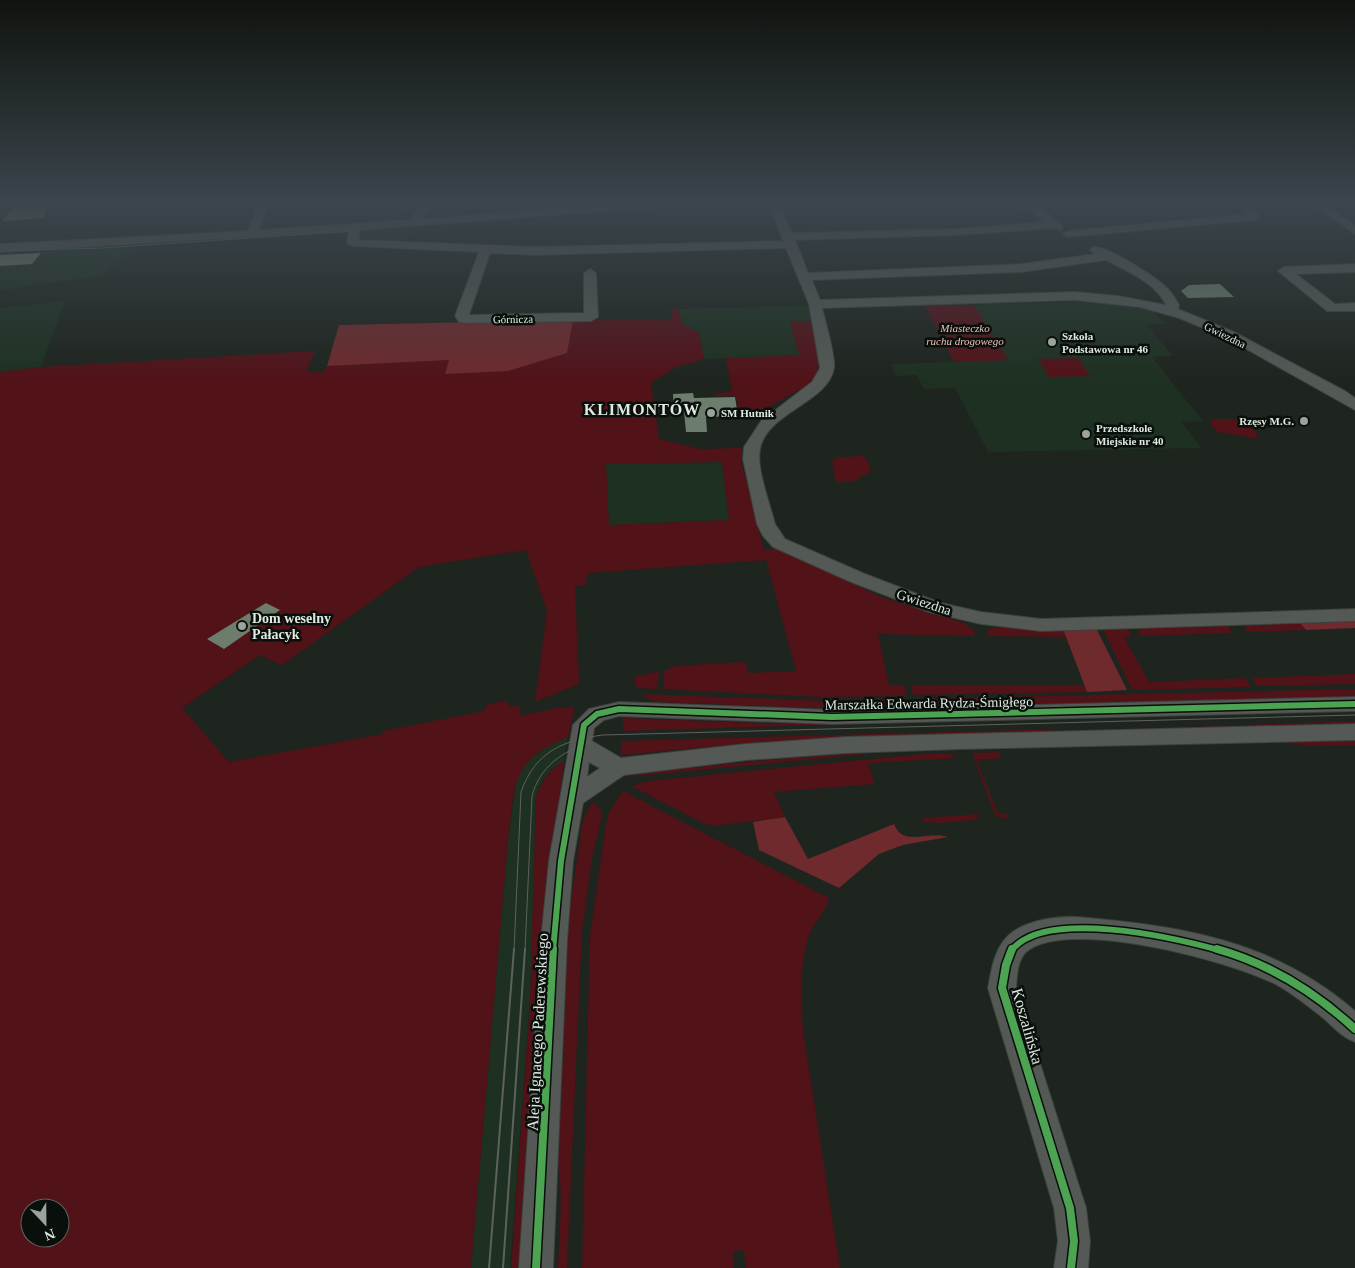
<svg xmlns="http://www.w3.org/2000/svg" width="1355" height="1268" viewBox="0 0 1355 1268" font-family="'Times New Roman',serif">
	<rect width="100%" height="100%" fill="#1e241e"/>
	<g fill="#1e3021">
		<path d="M395 228 414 229 408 238 402 241 362 239 363 231Z"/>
		<path d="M138 247 100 276 0 290V252Z"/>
		<path d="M65 301 41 367 0 372V308Z"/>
		<path d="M1092 302 1135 306 1153 311 1166 324 1147 325 1173 356 1152 357 1203 421 1182 422 1201 448 988 452 955 388 924 389 916 375 896 376 891 364 954 362 925 306Z"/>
		<path d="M809 306 812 321 800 355 704 359 699 333 682 324 679 309Z"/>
		<path d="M722 462 729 520 608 525 606 464Z"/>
		<path d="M568 737 564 761 552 769 543 780 536 796 530 1001 510 1268H471L508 840 517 776 529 760 548 745Z"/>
	</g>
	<g fill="#511218" fill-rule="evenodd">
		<path d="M974 305 1008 360 954 362 925 306Z"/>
		<path d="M673 309H679L682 324 699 333 704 359 674 368 651 383 659 439 701 449 742 448 741 461 764 550 778 548 881 597 964 623 974 630 975 636 878 634 889 685H904L907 696 820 697 663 689 664 671 675 666 745 662 749 673 796 671 766 560 587 573 586 585 575 586 579 684 535 702 547 611 526 550 419 567 282 665 260 655 182 708 229 762 383 734V731L484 711 488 704 506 701 511 707 520 705V716L556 708 575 707 568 737C509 761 516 784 508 840L471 1268H0V372L41 367 315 351 306 371 321 373 327 366 449 360 445 374 573 320 661 319 672 321 671 311ZM722 462 729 520 609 525 606 464ZM30 1208H60V1238H30Z"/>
		<path d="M812 321C817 348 827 368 805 390L801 389 761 411 739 410 736 396H715L714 393 732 392 726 358 799 355 790 322Z"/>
		<path d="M1078 358 1090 376 1049 377 1038 359Z"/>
		<path d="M1214 419H1247L1259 439 1217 432 1209 422Z"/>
		<path d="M863 456 866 458 871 471 853 482H836L832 461 837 457Z"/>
		<path d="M1299 622 1306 630 1246 632 1245 628 1248 624Z"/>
		<path d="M1224 625 1229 627 1232 633 1140 636 1136 628Z"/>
		<path d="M997 627 1063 629 1066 637 988 636V630Z"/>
		<path d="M1127 629 1132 636 1124 637 1149 682 1245 678 1251 687 1132 690 1103 629Z"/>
		<path d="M659 671 657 689 637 688 634 680 635 677Z"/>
		<path d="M1355 674V684L1257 686 1252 678Z"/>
		<path d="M911 685H1084L1087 692 913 695Z"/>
		<path d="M1355 689V698L870 710 657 702 648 699 642 694 830 701Z"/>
		<path d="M623 718 786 724 992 720 623 731Z"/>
		<path d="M1355 721V726L836 739 764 742 621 755V741L1050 729 1052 732Z"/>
		<path d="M1355 738V745L1308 746 1268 740Z"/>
		<path d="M895 750 887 752 627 777 649 772 756 761Z"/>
		<path d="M998 752 1001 758 977 760 998 814H1008V818L1005 819 995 815 972 753Z"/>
		<path d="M949 753 957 758 868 763 875 784 774 792 785 817 713 826 705 824 631 786 648 781 912 755Z"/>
		<path d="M564 761 551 862 522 1268H511L530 1001 536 796C543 779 549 770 564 761Z"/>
		<path d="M623 791 829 898C829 906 813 925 809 935 799 966 801 1000 803 1031L840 1268H746L744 1250 733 1251 734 1268H582L590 936 606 824 609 812Z"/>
		<path d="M592 802 598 806 602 814 592 858 582 930 567 1268H558C559 1229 565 1187 555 1149L563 952 583 820Z"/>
		<path d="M978 814 977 819 974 820 938 823 923 821 921 818Z"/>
	</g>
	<g fill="#6e2a2d">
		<path d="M573 320 567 353 508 371 445 374 449 360 327 366 339 325Z"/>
		<path d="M1355 619V628L1306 630 1299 622Z"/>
		<path d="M1063 629 1097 630 1127 690 1087 692Z"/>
		<path d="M785 817 808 859 894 824C903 848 930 830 948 837L903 845 879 854 839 888 759 850 753 822Z"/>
	</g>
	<g fill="#6c7d6e">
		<path d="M49 206 43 218 2 221 12 209Z"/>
		<path d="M41 253 32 264 0 266V255Z"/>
		<path d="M1220 284 1234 297 1188 298 1181 291 1189 285Z"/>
		<path d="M693 393 694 398 735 397 738 416 706 417 707 432H686L684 412H674L673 394Z"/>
		<path d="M266 603 280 610 224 649 207 639Z"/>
	</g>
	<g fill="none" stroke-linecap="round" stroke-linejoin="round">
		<defs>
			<g id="minor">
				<path d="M258 204H268L259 230 408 220 423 204H435L420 219 612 204H662L657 207 360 230 359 240 534 247 783 241 769 204H779L792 233 958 229 1044 222 1024 204H1036L1062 226V230L1052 228 958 235 795 240 808 273 1021 264 1095 254 1090 250 1092 247C1105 244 1154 276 1165 286 1171 291 1175 298 1179 305L1178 309 1234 332 1345 391 1355 398V410L1225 337 1179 318 1140 307 1075 300 822 308C825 320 836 358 834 368 828 403 767 412 760 449 756 468 770 504 775 524L785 539 865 574 941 603 981 612 1041 619 1355 609V621L1041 631 981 624 929 612 851 582 773 547 763 536 757 524 743 459 744 447 761 421 812 382 820 368 809 304 786 248 534 255 490 253 469 315 584 313V273L590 269 596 273 598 317 591 321 464 323 459 322 455 316 479 252 353 246 347 243 349 231 0 252V244L248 231ZM1106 260C1127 271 1156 283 1166 305L1118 296 1075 292 820 300 812 280 1021 272Z"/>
				<path d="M1238 204H1249L1260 217 1254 220 1068 237 1062 234 1068 231 1246 214Z"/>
				<path d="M1313 204H1325L1355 226V234Z"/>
				<path d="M1355 264V272L1296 274 1335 304 1355 303V311H1327L1278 271 1284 267Z"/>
				<path d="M1355 697V711L832 724 619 716 604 720 594 728 592 741 621 758 746 744 846 737 1355 724V740L959 749 846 753 746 760 624 775 583 803 573 861 567 940 553 1268H519L541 940 549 861 573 725 589 709 619 702 832 710ZM589 762 600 768 587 777Z"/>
				<path d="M1077 917C1182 926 1273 940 1355 1011V1042C1341 1037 1333 1026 1322 1017 1308 1006 1294 995 1279 986 1233 961 1067 917 1026 952 1017 961 1017 976 1016 988L1086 1208 1090 1241 1088 1268H1054L1058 1241 1054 1208 988 988C991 972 993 957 1002 943 1016 921 1054 916 1077 917Z"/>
			</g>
		</defs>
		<use href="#minor" stroke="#3b413b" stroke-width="2"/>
		<use href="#minor" fill="#545955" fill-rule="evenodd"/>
		<g stroke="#5d625e" stroke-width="1">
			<path d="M0 251 103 248 355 231 386 223 413 204"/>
			<path d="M514 951 521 792C535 752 563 740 603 735L1355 715"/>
			<path d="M525 951 532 796C540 766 562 752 590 742"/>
		</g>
		<g stroke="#5d625e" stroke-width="2">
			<path d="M489 1268 514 949"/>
			<path d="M503 1268 525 949"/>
		</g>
		<defs>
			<g id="cycleway-far1">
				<path d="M553 951 561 861 584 725 597 714 619 709 832 717 1355 704"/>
				<path d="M1011 951C1044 907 1176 938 1222 951"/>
			</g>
			<g id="cycleway">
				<path d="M1012 949 1006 965 1002 988 1070 1208 1074 1241 1071 1268"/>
				<path d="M1217 949C1270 964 1315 992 1355 1029"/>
				<path d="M536 1268 553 949"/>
			</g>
		</defs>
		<use href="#cycleway-far1" stroke="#090f0a" stroke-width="9"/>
		<use href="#cycleway" stroke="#090f0a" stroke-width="11"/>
		<use href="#cycleway-far1" stroke="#4ca352" stroke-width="6"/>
		<use href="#cycleway" stroke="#4ca352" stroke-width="8"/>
	</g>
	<linearGradient id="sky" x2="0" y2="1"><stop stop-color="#101410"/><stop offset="0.53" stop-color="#3b454c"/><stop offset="1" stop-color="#3b454c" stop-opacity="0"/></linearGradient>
	<rect width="1355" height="382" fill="url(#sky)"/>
	<g fill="#9ba39d" stroke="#090f0a" stroke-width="2">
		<circle cx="1052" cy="342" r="5"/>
		<circle cx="711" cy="413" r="5"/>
		<circle cx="1304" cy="421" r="5"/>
		<circle cx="1086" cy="434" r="5"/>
		<circle cx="242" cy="626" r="5"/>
	</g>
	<g text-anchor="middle" stroke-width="5" stroke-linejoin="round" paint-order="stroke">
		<g font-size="11" fill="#dfe8e1" stroke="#090f0a">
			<text transform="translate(513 319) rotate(-1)" y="4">Górnicza</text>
			<text transform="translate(1225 335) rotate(26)" y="4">Gwiezdna</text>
		</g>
		<g font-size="11" font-style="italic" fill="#f1c0be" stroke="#090f0a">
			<text x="965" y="332">Miasteczko<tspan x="965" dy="13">ruchu drogowego</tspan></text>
		</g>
		<g font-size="11" font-weight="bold" fill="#dfe8e1" stroke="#090f0a" text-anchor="start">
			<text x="1062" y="340">Szkoła<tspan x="1062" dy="13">Podstawowa nr 46</tspan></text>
			<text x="721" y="417">SM Hutnik</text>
			<text x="1294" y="425" text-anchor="end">Rzęsy M.G.</text>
			<text x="1096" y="432">Przedszkole<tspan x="1096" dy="13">Miejskie nr 40</tspan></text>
		</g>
		<g font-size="14" fill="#dfe8e1" stroke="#090f0a">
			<text transform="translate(924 602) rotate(18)" y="5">Gwiezdna</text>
			<text transform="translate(929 703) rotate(-1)" y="5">Marszałka Edwarda Rydza-Śmigłego</text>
		</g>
		<g font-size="14" font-weight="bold" fill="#dfe8e1" stroke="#090f0a" text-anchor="start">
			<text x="252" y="623">Dom weselny<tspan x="252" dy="16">Pałacyk</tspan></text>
		</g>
		<g font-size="16" font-weight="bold" letter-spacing="1" fill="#dfe8e1" stroke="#090f0a">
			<text x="642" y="415">KLIMONTÓW</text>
		</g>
		<g font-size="16" fill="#dfe8e1" stroke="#090f0a">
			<text transform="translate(1028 1026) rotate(74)" y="6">Koszalińska</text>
			<text transform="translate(537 1032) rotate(-87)" y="6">Aleja Ignacego Paderewskiego</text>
		</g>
	</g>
	<g transform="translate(45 1223) rotate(158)"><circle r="24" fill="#090f0a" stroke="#5f6660"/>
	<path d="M0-4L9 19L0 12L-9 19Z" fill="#9ba39d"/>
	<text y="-8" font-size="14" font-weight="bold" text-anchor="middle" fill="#dfe8e1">N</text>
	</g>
</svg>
